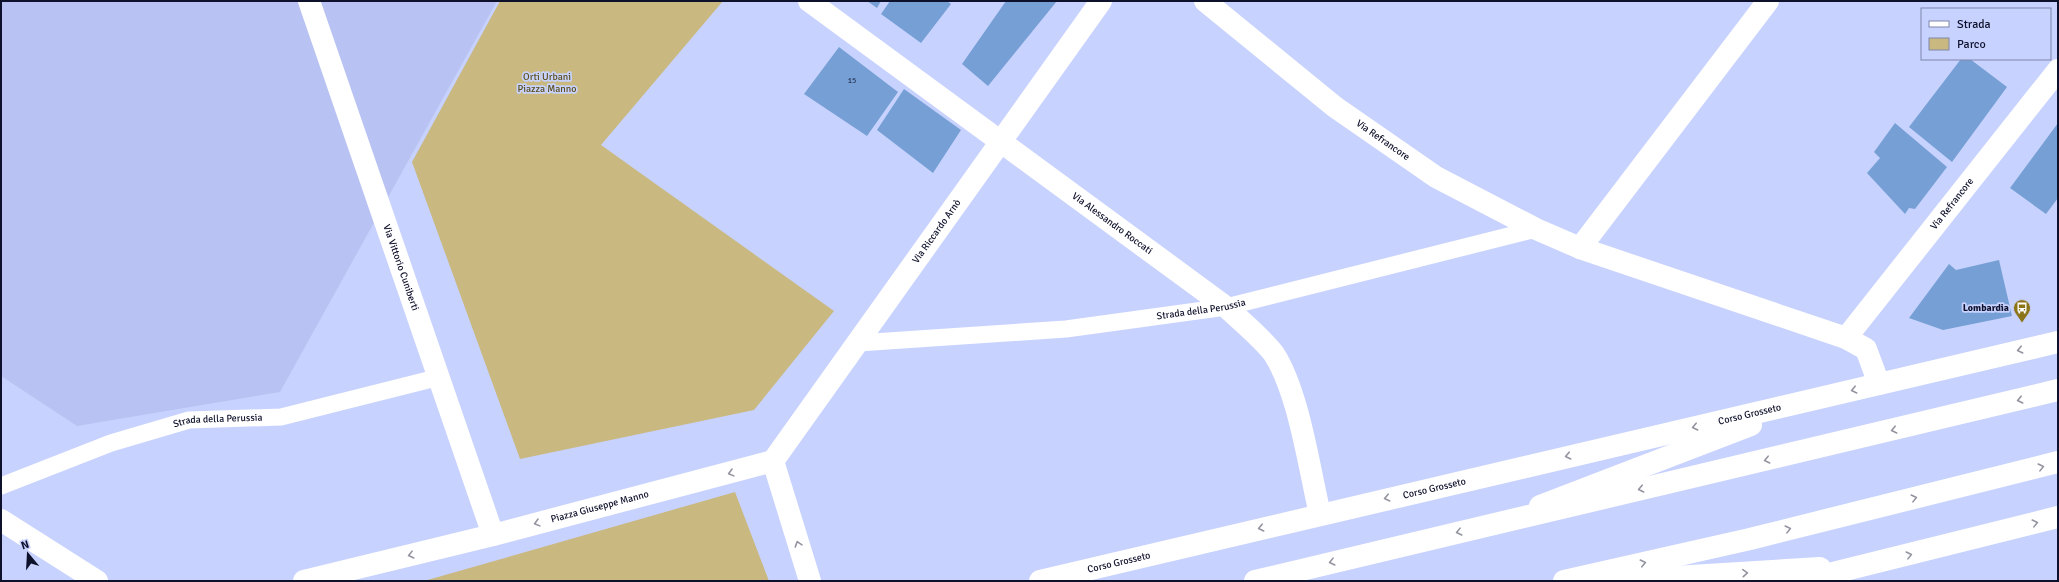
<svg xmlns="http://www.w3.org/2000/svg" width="2059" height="582" font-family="Signika,sans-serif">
  <rect width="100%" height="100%" fill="#c8d2fe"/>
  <path fill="#b9c3f3" d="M1,1H497L280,392L77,426L1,376Z"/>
  <path fill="#c9b980" d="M500,1H723L601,145L834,311L754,410L520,459L412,162Z
    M735,492L769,581H424Z"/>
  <path fill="#76a0d5" d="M867,1H881L877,8Z
    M890,1H947L951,4L921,43L881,14Z
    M1006,1H1057L988,86L962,64Z
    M839,47L898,92L867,136L804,94Z
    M1961,59H1970L2007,87L1952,162L1909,127Z
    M904,89L961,130L933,173L877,130Z
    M1895,123L1947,167L1915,209L1909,208L1905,214L1867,173L1880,158L1874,152Z
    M2058,123V198L2046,214L2010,188Z
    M1999,260L2012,316L1943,330L1909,318L1949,264L1956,270Z"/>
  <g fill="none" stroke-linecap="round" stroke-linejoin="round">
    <g stroke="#fff" stroke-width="17">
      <path id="s1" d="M858,343L1066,329L1226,307L1536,229"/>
      <path id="s2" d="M1,486L111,443L189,420L281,417L440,377"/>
    </g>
    <g stroke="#fff" stroke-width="22">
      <path id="s3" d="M309,1L493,535"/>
      <path id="s4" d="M809,1L1226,307C1239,319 1264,340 1274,354C1299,393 1309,468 1320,514"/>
      <path id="s5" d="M1205,1L1335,107L1436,177L1536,229L1580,248L1846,338L1866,349L1879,384"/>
      <path d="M1580,248L1768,1"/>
      <path id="s6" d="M1846,338L2058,70"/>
      <path id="s7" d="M773,461L1101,1"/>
      <path d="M1540,506L1751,425"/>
      <path d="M1,520L97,581"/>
      <path id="s8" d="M304,581L493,535L773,461L810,581"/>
      <path id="s9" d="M1040,581L2058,342"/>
      <path d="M1609,581L1820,568"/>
      <path d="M1801,581L2058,517"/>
    </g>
    <path stroke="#fff" stroke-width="22" d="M1255,581L2058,390
      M1564,581L1750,539L2058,462"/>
  </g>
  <defs><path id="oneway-chevron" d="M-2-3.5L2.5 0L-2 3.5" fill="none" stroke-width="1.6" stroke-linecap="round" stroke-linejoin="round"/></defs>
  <g stroke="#9394a0">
    <use href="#oneway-chevron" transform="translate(2020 350) rotate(167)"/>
    <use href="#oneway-chevron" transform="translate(1854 390) rotate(167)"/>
    <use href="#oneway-chevron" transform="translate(2020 400) rotate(167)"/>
    <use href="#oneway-chevron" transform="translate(1695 427) rotate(167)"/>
    <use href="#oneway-chevron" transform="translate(1894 430) rotate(167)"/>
    <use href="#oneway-chevron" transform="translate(1568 456) rotate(167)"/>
    <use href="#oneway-chevron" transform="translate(1767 460) rotate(167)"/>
    <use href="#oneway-chevron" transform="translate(2041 467) rotate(-14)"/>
    <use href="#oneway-chevron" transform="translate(731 473) rotate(165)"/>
    <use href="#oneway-chevron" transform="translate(1641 489) rotate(167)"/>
    <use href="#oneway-chevron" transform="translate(1387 498) rotate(167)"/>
    <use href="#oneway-chevron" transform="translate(1914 498) rotate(-14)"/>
    <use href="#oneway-chevron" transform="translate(537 523) rotate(165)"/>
    <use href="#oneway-chevron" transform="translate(2035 523) rotate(-14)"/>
    <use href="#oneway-chevron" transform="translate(1261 528) rotate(167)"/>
    <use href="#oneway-chevron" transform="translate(1788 529) rotate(-14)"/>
    <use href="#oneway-chevron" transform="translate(1459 532) rotate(166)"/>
    <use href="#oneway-chevron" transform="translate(798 544) rotate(-107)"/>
    <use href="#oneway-chevron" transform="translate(411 555) rotate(166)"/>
    <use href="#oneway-chevron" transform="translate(1909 555) rotate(-14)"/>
    <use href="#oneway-chevron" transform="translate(1332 562) rotate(166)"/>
    <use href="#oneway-chevron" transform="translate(1643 563) rotate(-13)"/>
    <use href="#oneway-chevron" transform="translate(1745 573) rotate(-4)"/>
  </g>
  <defs>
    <g id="bus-pin" transform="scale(0.9)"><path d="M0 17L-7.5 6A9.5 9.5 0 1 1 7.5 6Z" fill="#8c7519" stroke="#c8d2fe"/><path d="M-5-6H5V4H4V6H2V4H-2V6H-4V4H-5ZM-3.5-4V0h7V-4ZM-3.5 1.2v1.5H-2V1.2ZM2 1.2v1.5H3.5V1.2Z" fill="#fff"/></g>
  </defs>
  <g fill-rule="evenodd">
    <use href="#bus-pin" x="2022" y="308"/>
  </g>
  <g text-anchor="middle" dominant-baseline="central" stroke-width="3.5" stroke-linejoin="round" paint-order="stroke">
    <g font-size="8" fill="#283556">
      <text x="852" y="80">15</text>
    </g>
    <g font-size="10" fill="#5a4d18" stroke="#c8d2fe">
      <text x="547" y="77">Orti Urbani<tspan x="547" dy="12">Piazza Manno</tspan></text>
    </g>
    <g font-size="10" fill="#0e112b" stroke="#c8d2fe">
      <text stroke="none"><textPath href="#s5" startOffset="226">Via Refrancore</textPath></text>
      <text stroke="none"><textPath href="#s6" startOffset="171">Via Refrancore</textPath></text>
      <text stroke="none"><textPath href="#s4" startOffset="376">Via Alessandro Roccati</textPath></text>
      <text stroke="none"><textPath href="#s7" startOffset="282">Via Riccardo Arnò</textPath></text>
      <text stroke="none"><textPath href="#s3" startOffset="282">Via Vittorio Cuniberti</textPath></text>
      <text stroke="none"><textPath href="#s1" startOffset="345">Strada della Perussia</textPath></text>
      <text stroke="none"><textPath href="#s9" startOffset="729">Corso Grosseto</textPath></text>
      <text stroke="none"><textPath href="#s2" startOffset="228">Strada della Perussia</textPath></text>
      <text stroke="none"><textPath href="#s9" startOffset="405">Corso Grosseto</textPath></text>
      <text stroke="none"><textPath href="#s8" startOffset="305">Piazza Giuseppe Manno</textPath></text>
      <text stroke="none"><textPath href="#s9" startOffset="81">Corso Grosseto</textPath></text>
    </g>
    <g font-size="10" font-weight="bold" fill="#0e112b" stroke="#c8d2fe" text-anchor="end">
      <text x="2009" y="308">Lombardia</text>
    </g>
  </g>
  <rect width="2059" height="582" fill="none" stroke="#0e112b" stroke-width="4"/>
  <rect x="1921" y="8" width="130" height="52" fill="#c8d2fe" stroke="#7e85aa"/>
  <rect x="1929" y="21" width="20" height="6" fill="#ffffff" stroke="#7e85aa"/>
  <text x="1957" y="28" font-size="12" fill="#0e112b">Strada</text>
  <rect x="1929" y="38" width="20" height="12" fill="#c9b980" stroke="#7e85aa"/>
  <text x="1957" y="48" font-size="12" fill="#0e112b">Parco</text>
  <g transform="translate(28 554) rotate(342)" stroke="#c8d2fe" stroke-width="3" paint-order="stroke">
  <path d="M0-3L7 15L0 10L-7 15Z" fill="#0e112b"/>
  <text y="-6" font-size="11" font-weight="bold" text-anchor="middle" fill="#0e112b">N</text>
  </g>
</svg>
